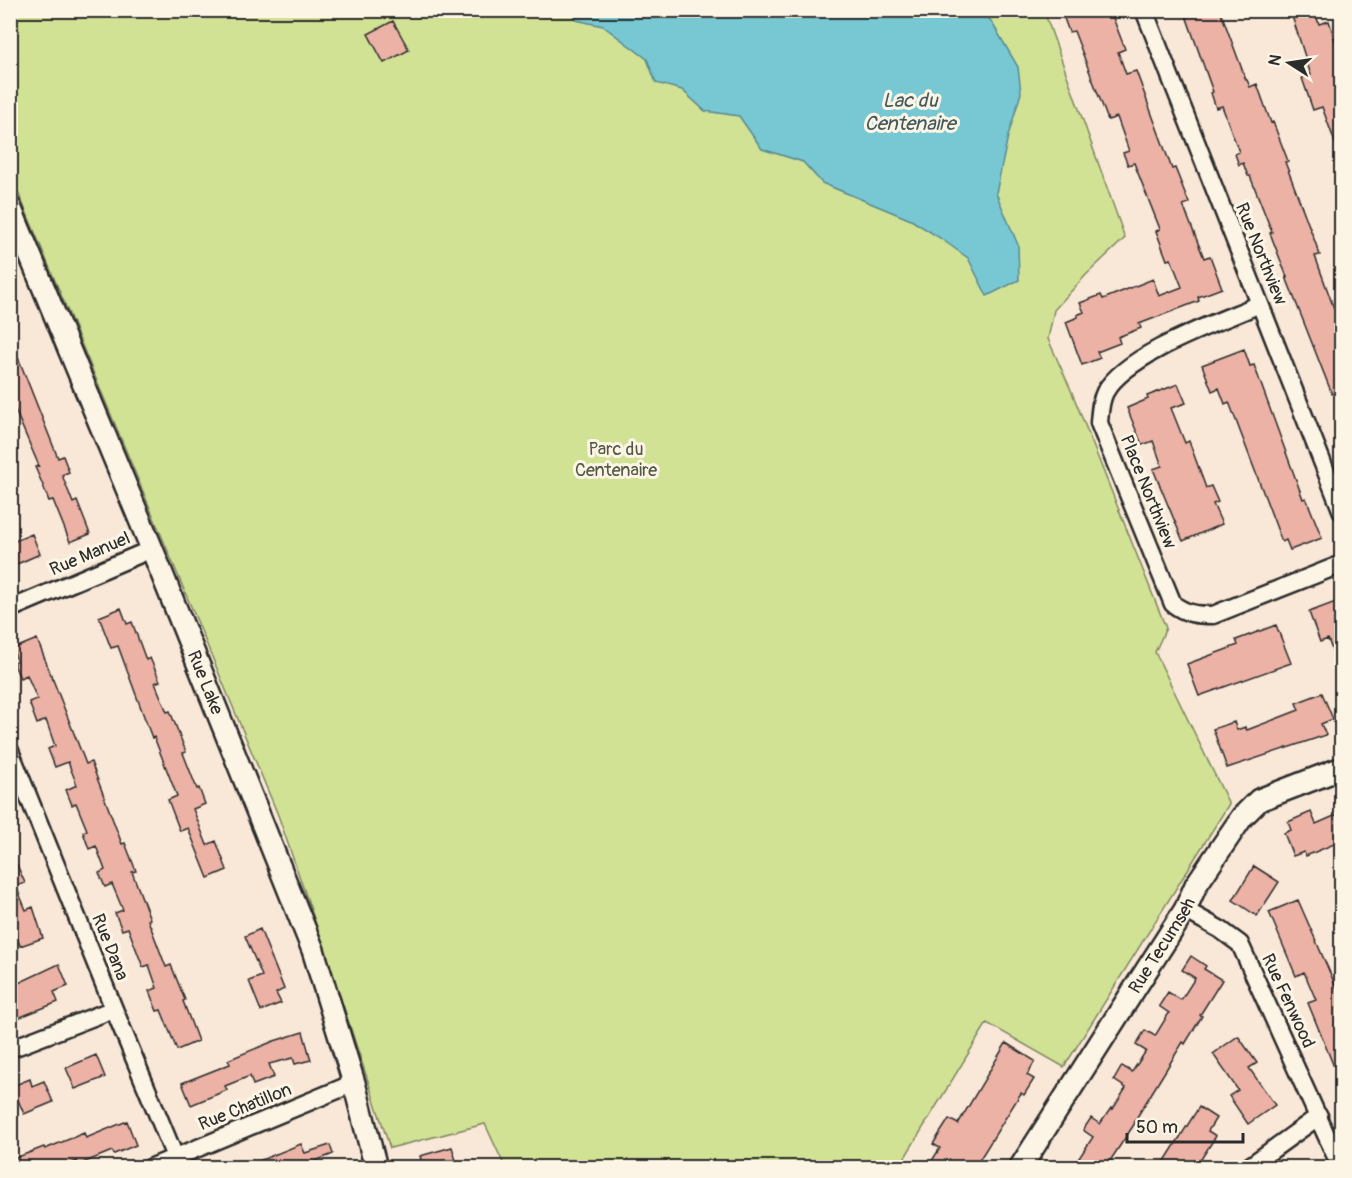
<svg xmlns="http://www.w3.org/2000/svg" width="1352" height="1178" font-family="Pangolin,sans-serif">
  <rect width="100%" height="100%" fill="#f9e8d8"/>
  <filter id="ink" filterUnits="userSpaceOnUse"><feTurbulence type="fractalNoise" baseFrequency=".0167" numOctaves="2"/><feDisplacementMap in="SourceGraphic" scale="12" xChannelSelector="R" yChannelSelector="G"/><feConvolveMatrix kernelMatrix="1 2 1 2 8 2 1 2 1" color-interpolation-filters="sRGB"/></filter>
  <g filter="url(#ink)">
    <path fill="#d1e295" stroke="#7e8660" stroke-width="1.5" d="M10,11H1044L1125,238L1086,275L1054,310L1048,339L1071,390L1166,628L1155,652L1229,804L1064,1067L987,1023L899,1167H505L485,1124L390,1148L326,953L278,815L11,175Z"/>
    <path fill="#78c8d4" stroke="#598990" stroke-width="1.5" d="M788,11L791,14L802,10L981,11L991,21L1018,67L1021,93L1008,136L996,193L1018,245L1019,280L987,296L968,258L940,238L911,220L822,183L803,162L762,149L739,116L705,111L682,90L656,83L647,59L603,26L576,20L569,11Z"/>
    <path fill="#ecb2a6" stroke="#2b2b2b" stroke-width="1.5" d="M1061,10H1110L1125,49L1118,52L1126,74L1136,71L1172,169L1175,168L1189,203L1183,205L1204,258L1210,256L1222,288L1198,297L1199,301L1139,324L1141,328L1118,337L1120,343L1097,352L1100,358L1082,365L1066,322L1078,317L1077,315L1084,312L1080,303L1101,295L1103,299L1153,279L1159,296L1182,287L1171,259L1167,260L1156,231L1160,229L1134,163L1128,165L1123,153L1129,151L1117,117L1108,120L1074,31L1069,32Z
      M1184,10H1220L1246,80H1247L1250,87L1257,84L1271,123L1273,122L1288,161L1285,162L1320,255L1315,256L1341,328V390L1332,394L1286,277H1287L1270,233L1272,232L1250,176H1248L1243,163L1239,165L1235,154L1239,152L1222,106L1216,108L1211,93L1213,92Z
      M1290,10H1314L1319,24L1329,21L1341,59V156H1340L1322,107L1313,110L1302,78L1311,75Z
      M393,21L409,50L384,63L368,34Z
      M10,337L58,458L63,456L69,472L62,475L73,503L77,501L90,534L70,542L53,500L49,501L42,483L35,467L39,466L10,398Z
      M1244,349L1250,366L1254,365L1303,499L1306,498L1322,538L1290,550L1286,540L1282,542L1229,402L1225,404L1219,388L1212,391L1202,365Z
      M1178,384L1186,403L1171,408L1185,443L1189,441L1206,488L1211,486L1218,502L1213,504L1222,524L1183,541L1153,469L1162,466L1153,441L1142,445L1127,408L1148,399L1147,396Z
      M32,534L40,554L10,567V543Z
      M1341,600V672H1340L1328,639L1320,642L1309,612Z
      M121,608L127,624L132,622L146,660L150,658L160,681L155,683L167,712L170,711L186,752L183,753L197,789L199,788L205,804L193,809L207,845L216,841L227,870L208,878L188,828L180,831L168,800L177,796L154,737L152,738L118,646L111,648L99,617Z
      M1276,625L1291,663L1199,696L1187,664L1238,645L1236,640Z
      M37,639L86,764L91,762L122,844L125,843L136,871L132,872L150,919L148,920L166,967L171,965L185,1000L183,1001L198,1041L177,1050L161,1010L157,1011L149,991L157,988L149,965L143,967L128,928L122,930L115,913L123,910L112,884L105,887L99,873L105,870L96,846L89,849L83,832L87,830L76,803L72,805L66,790L77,785L68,762L55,767L48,749L55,746L46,720L37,724L29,702L37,699L27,675L20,678L13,662L17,661L13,649Z
      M1322,693L1333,719L1321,724L1326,735L1227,768L1213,729L1234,722L1237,730L1245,727L1247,730L1299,710L1296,703Z
      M1311,812L1316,824L1341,813V841L1306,856L1304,852L1293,856L1284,833L1291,830L1288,822Z
      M10,849L25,883L16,886L26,910L33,907L43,938L20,946L10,917Z
      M1254,866L1279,882L1257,916L1233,900Z
      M1298,900L1341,998V1084L1308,1003L1316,1000L1304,972L1296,976L1269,912Z
      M260,929L284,989L276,993L281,1003L261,1011L249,981L262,976L245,936Z
      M1191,956L1206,966L1204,969L1222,980L1200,1015L1202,1016L1185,1044L1183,1042L1134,1122L1135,1123L1106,1167H1073L1093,1137L1083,1130L1091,1118L1100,1124L1111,1108L1113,1109L1126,1088L1114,1080L1122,1066L1132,1072L1146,1051L1136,1045L1145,1030L1155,1036L1169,1013L1159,1006L1168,992L1181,1000L1195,978L1182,970Z
      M59,964L68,986L54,992L58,1002L13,1020L10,1013V987Z
      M303,1032L311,1060L295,1064L293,1058L269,1064L274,1077L253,1085L250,1076L225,1086L227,1090L191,1105L182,1083L230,1064L228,1060L274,1041Z
      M1238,1036L1257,1063L1249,1068L1275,1105L1248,1124L1229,1096L1238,1090L1213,1054Z
      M1006,1043L1035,1061L1027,1075L1034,1079L1024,1095L1021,1093L975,1167H928L940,1148L933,1144L949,1119L958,1124Z
      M96,1055L105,1077L75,1089L66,1068Z
      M30,1079L32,1086L44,1081L53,1102L24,1114L18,1100L15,1101L10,1087Z
      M1199,1107L1216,1118L1208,1131L1216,1136L1196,1167H1161Z
      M127,1121L136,1145L114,1154L112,1151L78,1165L77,1161L61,1167H10V1160L44,1147L45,1149L84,1133L86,1138Z
      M301,1144L305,1153L330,1145L333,1154L300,1167H244Z
      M452,1147L458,1167H423L420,1156Z"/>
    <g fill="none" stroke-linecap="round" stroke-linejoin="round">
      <g stroke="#2b2b2b" stroke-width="21">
        <path id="minor" d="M1144,10L1342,512
          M1260,304C1219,322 1127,353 1105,392C1100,402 1100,412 1099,423L1173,604C1186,614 1197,615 1213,615L1342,564
          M10,609L152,549
          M10,751L114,1009L175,1157
          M1185,910L1221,930L1240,944L1341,1168
          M10,1049L114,1009
          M150,1168L354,1083
          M1247,1168L1319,1116"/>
      </g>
      <g stroke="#2b2b2b" stroke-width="26">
        <g id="tertiary">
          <path id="s1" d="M10,207L152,549L313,950L354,1083L376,1168"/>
          <path id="s2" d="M1020,1168L1185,910L1196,885L1242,817L1259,800L1342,768"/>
        </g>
      </g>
      <use href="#minor" stroke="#fcf5e5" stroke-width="16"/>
      <use href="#tertiary" stroke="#fcf5e5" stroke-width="21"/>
    </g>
  </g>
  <g text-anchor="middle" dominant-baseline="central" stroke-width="6" stroke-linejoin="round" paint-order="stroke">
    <g font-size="18" fill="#2b2b2b" stroke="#fcf5e5">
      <text transform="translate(1261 254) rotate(68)">Rue Northview</text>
      <text transform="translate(1148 492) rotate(68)">Place Northview</text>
      <text transform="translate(90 554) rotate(-23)">Rue Manuel</text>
      <text stroke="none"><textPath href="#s1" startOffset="514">Rue Lake</textPath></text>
      <text stroke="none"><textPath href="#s2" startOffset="264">Rue Tecumseh</textPath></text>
      <text transform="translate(110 947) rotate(68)">Rue Dana</text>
      <text transform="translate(1288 1001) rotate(65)">Rue Fenwood</text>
      <text transform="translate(245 1107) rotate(-22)">Rue Chatillon</text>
    </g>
    <g font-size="18" fill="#545946" stroke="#fcf5e5">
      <text x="616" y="449">Parc du<tspan x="616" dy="21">Centenaire</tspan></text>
    </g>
    <g font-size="20" font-style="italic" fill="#425a5e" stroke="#fcf5e5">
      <text x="910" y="100">Lac du<tspan x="910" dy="23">Centenaire</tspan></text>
    </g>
  </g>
  <rect width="1352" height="1178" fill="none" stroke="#fcf5e5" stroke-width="36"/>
  <rect x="18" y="18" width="1316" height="1142" fill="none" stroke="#2b2b2b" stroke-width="2" filter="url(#ink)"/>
  <g transform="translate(1289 63) rotate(282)" stroke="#fcf5e5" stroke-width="4.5" paint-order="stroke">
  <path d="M0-4.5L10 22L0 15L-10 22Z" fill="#2b2b2b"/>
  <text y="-9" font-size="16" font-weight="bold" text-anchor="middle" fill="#2b2b2b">N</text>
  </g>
  <path d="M1127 1133v9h116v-9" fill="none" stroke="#2b2b2b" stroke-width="3"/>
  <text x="1136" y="1133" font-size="18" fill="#2b2b2b" stroke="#fcf5e5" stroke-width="4.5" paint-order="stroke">50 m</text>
</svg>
